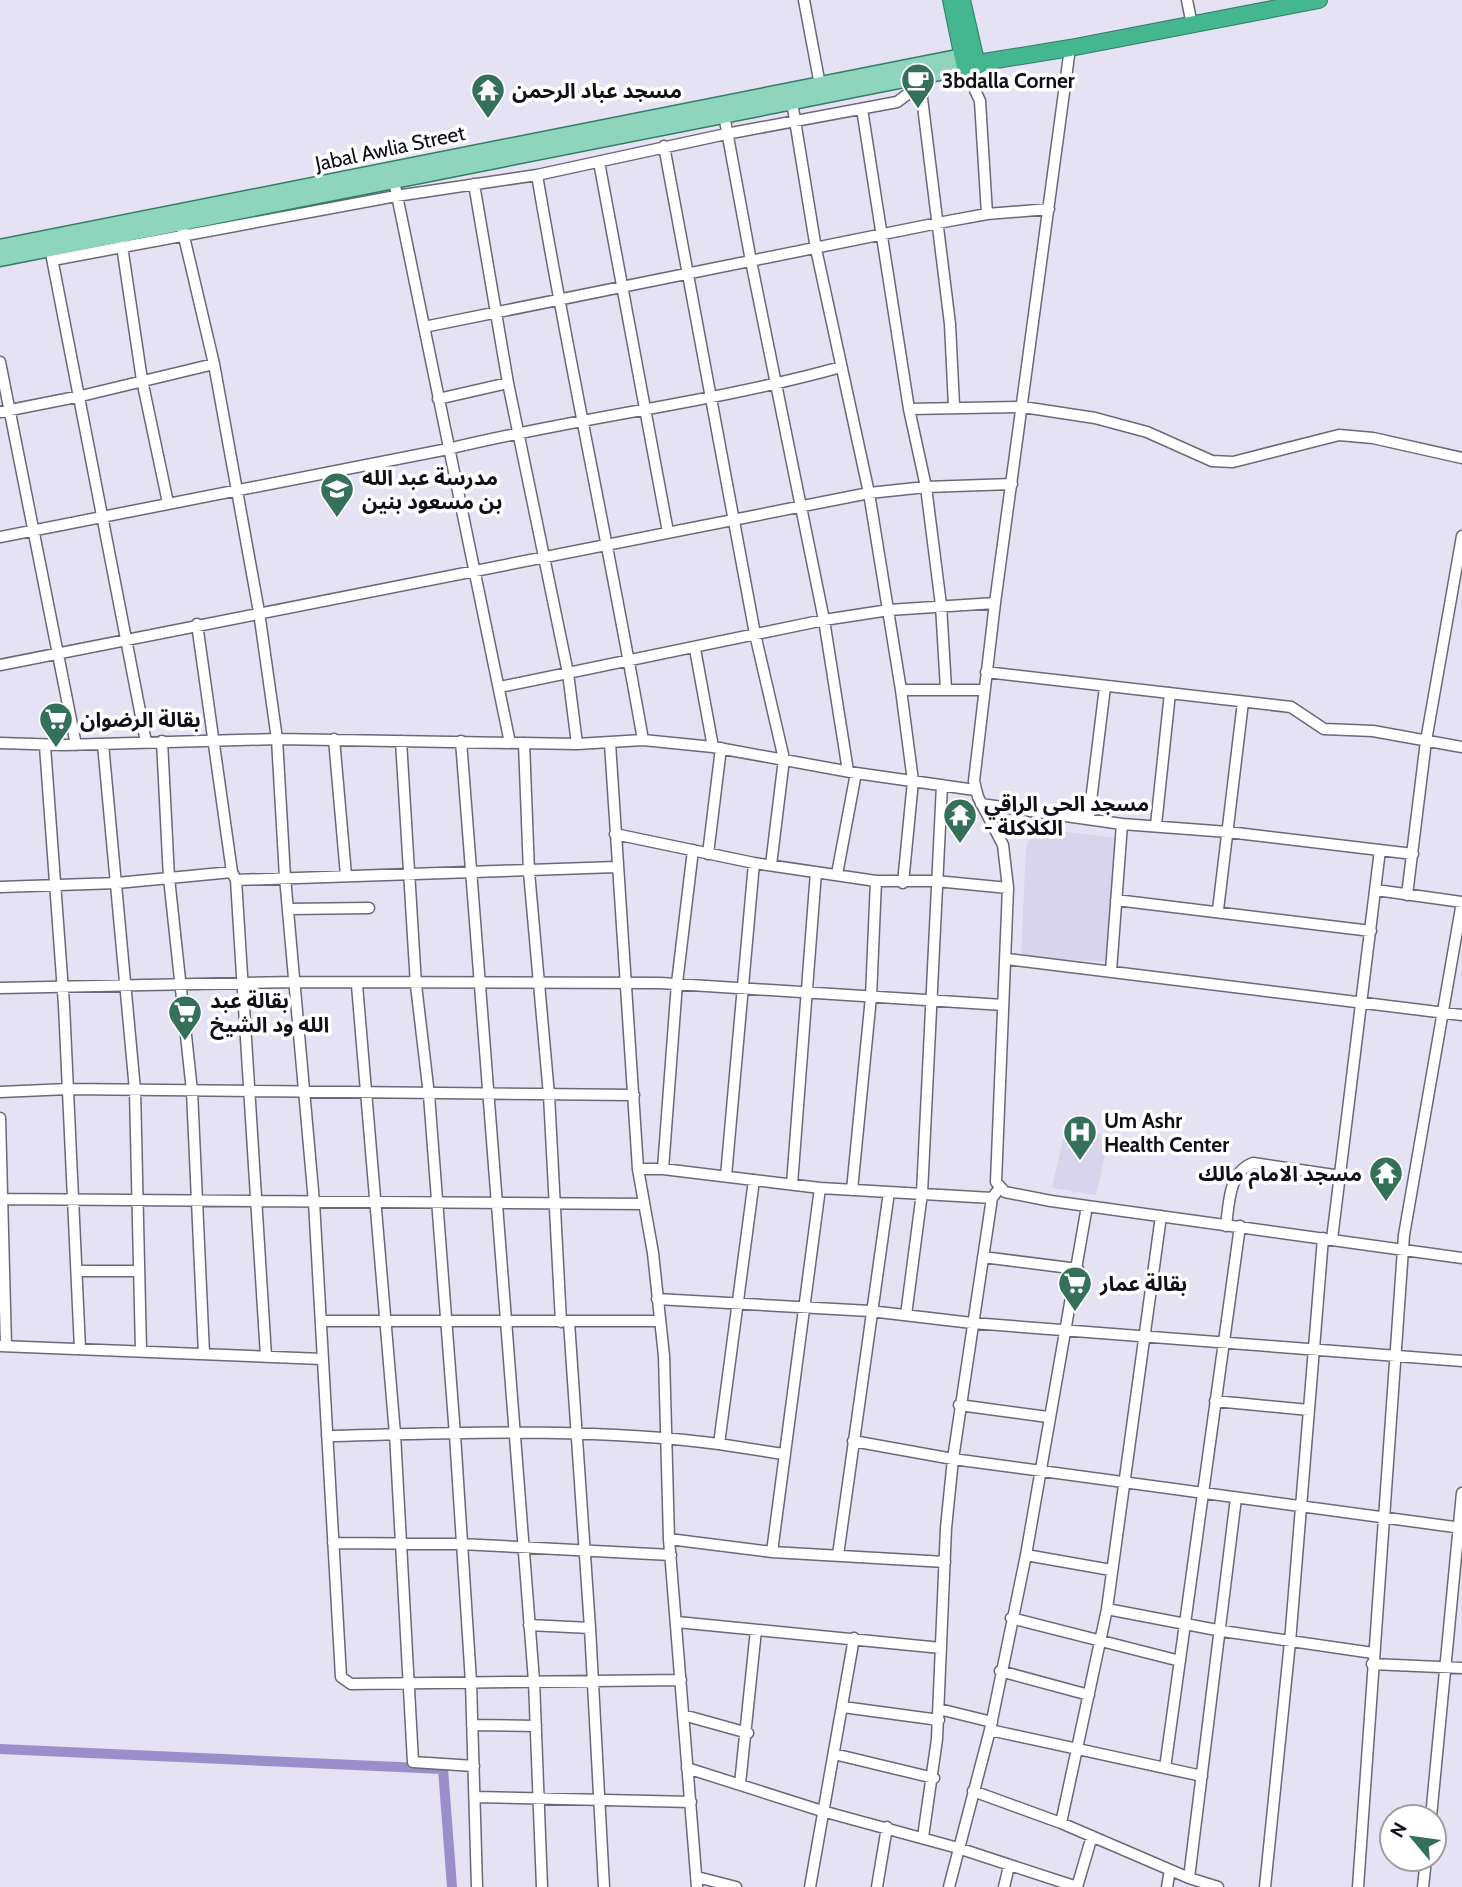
<svg xmlns="http://www.w3.org/2000/svg" width="1462" height="1887" font-family="Cabin,'Noto Sans Arabic',sans-serif">
  <rect width="100%" height="100%" fill="#e5e2f4"/>
  <path fill="#d9d4ed" d="M1035,828L1116,838L1105,962L1021,957L1026,847Z
    M1066,1126L1109,1136L1096,1195L1052,1188Z"/>
  <g fill="none" stroke-linecap="round" stroke-linejoin="round">
    <path stroke="#9b8ecb" stroke-width="10" d="M0,1749L443,1769L452,1887"/>
    <g stroke="#6b6878" stroke-width="13">
      <path id="minor" d="M804,0L820,85
        M1187,0L1192,25
        M1070,48L995,603L974,781L978,797L1003,845L1008,888L996,1182L1005,1192L1051,1201L1462,1258
        M965,68L980,101L987,214
        M920,82L950,324L954,406
        M792,102L816,249L869,493L901,690L913,781L903,883
        M862,109L909,409L926,487L941,605L946,689
        M724,115L751,261L824,620L848,771
        M664,146L755,634L784,759L771,865
        M599,162L668,532
        M537,175C569,364 610,551 643,740
        M394,181L510,743
        M474,184L508,383L568,673L577,744
        M181,224L214,364L259,612L277,739L285,877L314,1202L341,1677L351,1684L681,1680
        M122,246L142,380L168,503
        M51,253L146,742
        M53,260L396,196L537,175L726,134L897,102L920,85
        M424,327L938,223L987,214L1049,209
        M0,362L76,745
        M438,399L508,383
        M909,409L1023,407L1095,418L1147,432L1212,461L1233,462L1339,435L1373,438L1462,458
        M0,412L81,396L214,364
        M0,537L448,449C578,417 712,403 841,367
        M197,624L232,872L236,880L266,1356
        M695,649L713,747
        M0,665L869,493L926,487L1012,484
        M986,672L1291,707L1324,729L1373,731L1462,747
        M500,687L824,620L889,610L995,603
        M901,690H984
        M334,739L346,875
        M162,741L169,878L192,1091L204,1354
        M401,741L416,985L429,1095L455,1435L471,1682L477,1887
        M461,741L534,1681L542,1887
        M0,743L64,745L277,739L577,744L643,740L713,747L856,773L975,790
        M524,743L529,872L549,1095L561,1322
        M610,743L638,1169L653,1253L664,1356L669,1539L697,1887
        M103,744L135,1090L141,1351
        M45,746L64,1005L80,1349
        M981,804L1122,824L1228,832L1413,854
        M1089,817L1105,687
        M1156,825L1170,693
        M615,834L754,863L876,881H936L1008,888
        M708,854L721,748
        M837,874L856,773
        M236,880L616,867
        M0,887L117,883L232,872
        M1376,890L1462,902
        M1407,895L1426,741L1462,536
        M1116,900L1371,931
        M288,909L369,908
        M1218,910L1243,702
        M1007,959L1462,1015
        M1111,971L1122,824
        M357,985L395,1434L413,1762L474,1766
        M0,988L295,982L660,983L1003,1005
        M0,1092L68,1089L634,1095
        M0,1118L6,1346
        M638,1169H663L820,1188L992,1198
        M663,1169L677,983L693,850
        M726,1176L754,863
        M792,1184L816,872
        M852,1190L871,997L876,881
        M0,1199L644,1204
        M1226,1226C1229,1202 1229,1172 1253,1163L1341,1176
        M1332,1239L1380,850
        M983,1257L1078,1269
        M78,1271H139
        M657,1299L870,1311L972,1323L1462,1361
        M906,1315L922,1193L942,785
        M321,1321H659
        M569,1322L590,1628L604,1887
        M0,1346L322,1359
        M1215,1401L1309,1410
        M959,1405L1048,1417
        M327,1436C457,1433 589,1427 719,1444L754,1180
        M853,1441L953,1459L1462,1528
        M719,1444L783,1454
        M669,1539L772,1552L945,1562
        M333,1543L461,1544L671,1555
        M772,1552L820,1188
        M838,1555L889,1192
        M1026,1555L1111,1570
        M1107,1609L1222,1631L1373,1653
        M1011,1618L1180,1661
        M677,1622L941,1648
        M529,1625L590,1628
        M1372,1664L1462,1668
        M1000,1671L1089,1695
        M843,1707L939,1720
        M939,1709L992,1722
        M683,1715L748,1733
        M472,1725L536,1726
        M990,1730L1202,1776
        M834,1754L934,1778
        M687,1768L822,1811L958,1848L1077,1887
        M1165,1768L1240,1226
        M740,1784L756,1630
        M973,1791L1061,1823L1189,1878L1218,1887
        M476,1797L691,1802
        M1431,1817L1462,1493
        M1061,1823L1107,1609L1161,1216
        M923,1837L937,1739L946,1528L953,1459L992,1198L999,1189
        M697,1877L736,1887
        M1189,1878L1236,1498
        M810,1887L854,1638
        M877,1887L887,1827
        M949,1887L990,1730L1026,1555L1087,1206
        M1004,1887L1009,1866
        M1077,1887L1092,1836
        M1167,1887L1170,1870
        M1265,1887L1290,1642L1323,1238
        M1358,1887L1404,1235L1462,902
        M1423,1887L1426,1859"/>
    </g>
    <g stroke="#327d65" stroke-width="17">
      <path id="major" d="M0,247L962,56
        M0,259L965,68"/>
    </g>
    <g stroke="#327d65" stroke-width="18">
      <path id="highway" d="M951,0L965,68L984,62L1070,48L1319,0
        M962,0L977,65"/>
    </g>
    <use href="#minor" stroke="#fff" stroke-width="10"/>
    <use href="#major" stroke="#8fd4bc" stroke-width="14"/>
    <use href="#highway" stroke="#44b790" stroke-width="16"/>
  </g>
  <defs>
    <g id="cafe-pin" transform="scale(1.75)"><path d="M0 17L-7.5 6A9.5 9.5 0 1 1 7.5 6Z" fill="#34705a" stroke="#fff"/><path d="M-5.5-4.5H6V0H3Q3 3.5 0 3.5H-2.5Q-5.5 3.5-5.5 0ZM3-3.2v2h1.7v-2ZM-6 4.5H4V6H-6Z" fill="#fff"/></g>
    <g id="temple-pin" transform="scale(1.75)"><path d="M0 17L-7.5 6A9.5 9.5 0 1 1 7.5 6Z" fill="#34705a" stroke="#fff"/><path d="M0-6L5-2H3V0L6.5 2.5H4V6H1.5V3h-3V6H-4V2.5H-6.5L-3 0V-2H-5Z" fill="#fff"/></g>
    <g id="school-pin" transform="scale(1.75)"><path d="M0 17L-7.5 6A9.5 9.5 0 1 1 7.5 6Z" fill="#34705a" stroke="#fff"/><path d="M0-5L7-2L0 1L-7-2ZM-4 1L0 2.5L4 1V4Q0 6-4 4Z" fill="#fff"/></g>
    <g id="supermarket-pin" transform="scale(1.75)"><path d="M0 17L-7.5 6A9.5 9.5 0 1 1 7.5 6Z" fill="#34705a" stroke="#fff"/><path d="M-6-5.5h2.5l.6 2H6L4.5 2H-2.5L-4.4-4H-6ZM-1.5 3.2a1.3 1.3 0 1 0 .1 0ZM3 3.2a1.3 1.3 0 1 0 .1 0Z" fill="#fff"/></g>
    <g id="hospital-pin" transform="scale(1.75)"><path d="M0 17L-7.5 6A9.5 9.5 0 1 1 7.5 6Z" fill="#34705a" stroke="#fff"/><path d="M-5-5h3v3.5h4V-5h3V5h-3V1.5h-4V5h-3Z" fill="#fff"/></g>
  </defs>
  <g fill-rule="evenodd">
    <use href="#cafe-pin" x="918" y="80"/>
    <use href="#temple-pin" x="488" y="90"/>
    <use href="#school-pin" x="337" y="489"/>
    <use href="#supermarket-pin" x="56" y="719"/>
    <use href="#temple-pin" x="960" y="815"/>
    <use href="#supermarket-pin" x="185" y="1012"/>
    <use href="#hospital-pin" x="1080" y="1132"/>
    <use href="#temple-pin" x="1386" y="1173"/>
    <use href="#supermarket-pin" x="1075" y="1283"/>
  </g>
  <g text-anchor="middle" dominant-baseline="central" stroke-width="7" stroke-linejoin="round" paint-order="stroke">
    <g font-size="21" font-weight="bold" fill="#121016" stroke="#fff" text-anchor="start">
      <text x="942" y="80">3bdalla Corner</text>
      <text x="512" y="90">مسجد عباد الرحمن</text>
      <text x="362" y="477">مدرسة عبد الله<tspan x="362" dy="24">بن مسعود بنين</tspan></text>
      <text x="80" y="719">بقالة الرضوان</text>
      <text x="984" y="803">مسجد الحي الراقي<tspan x="984" dy="24">- الكلاكلة</tspan></text>
      <text x="210" y="1000">بقالة عبد<tspan x="210" dy="24">الله ود الشيخ</tspan></text>
      <text x="1104" y="1120">Um Ashr<tspan x="1104" dy="24">Health Center</tspan></text>
      <text x="1362" y="1173" text-anchor="end">مسجد الامام مالك</text>
      <text x="1100" y="1283">بقالة عمار</text>
    </g>
    <g font-size="21" fill="#121016" stroke="#fff">
      <text transform="translate(390 148) rotate(-12)">Jabal Awlia Street</text>
    </g>
  </g>
  <g transform="translate(1413 1838) rotate(299)"><circle r="33" fill="#ffffff" stroke="#a09fa2" stroke-width="2"/>
  <path d="M0-5L12 26L0 18L-12 26Z" fill="#34705a"/>
  <text y="-10" font-size="19" font-weight="bold" text-anchor="middle" fill="#121016">N</text>
  </g>
</svg>
